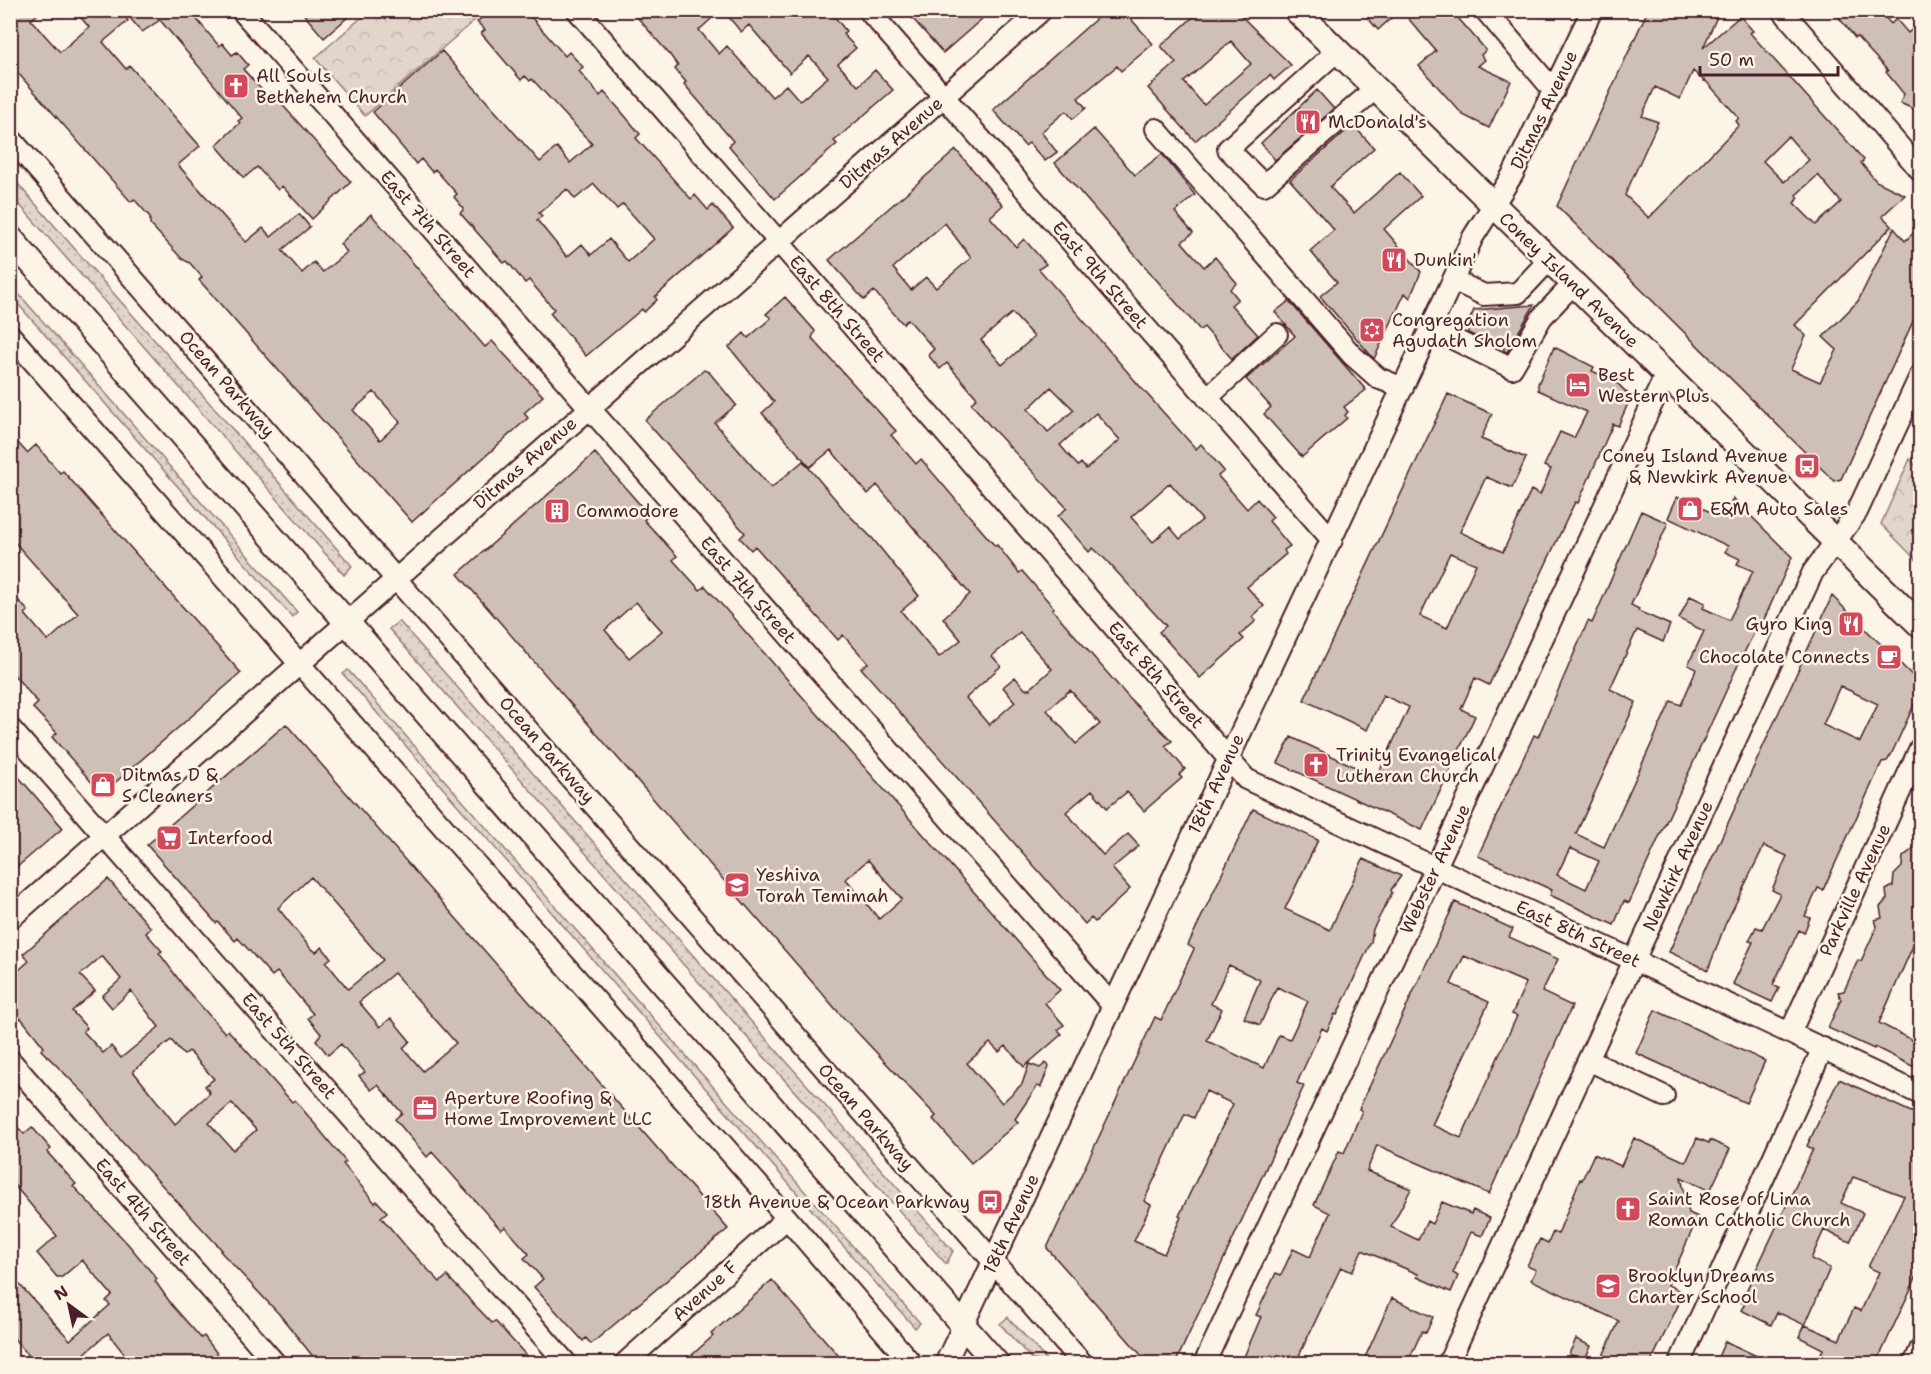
<svg xmlns="http://www.w3.org/2000/svg" width="1931" height="1374" font-family="'Shantell Sans',sans-serif">
  <defs>
    <pattern id="grass-dots" width="8" height="8" patternUnits="userSpaceOnUse" patternTransform="scale(1.5)"><rect width="8" height="8" fill="#e2d5ca"/><path d="M2 2h.1M6 6h.1" fill="none" stroke="#c3b6ae" stroke-width="1.8" stroke-linecap="round"/></pattern>
    <pattern id="forest-crowns" width="20" height="18" patternUnits="userSpaceOnUse" patternTransform="scale(1.5)"><rect width="20" height="18" fill="#e2d5ca"/><path d="M2 6a3 3 0 1 1 6 0M12 15a3 3 0 1 1 6 0" fill="none" stroke="#c3b6ae"/></pattern>
  </defs>
  <rect width="100%" height="100%" fill="#fcf5e5"/>
  <filter id="ink" filterUnits="userSpaceOnUse"><feTurbulence type="fractalNoise" baseFrequency=".0167" numOctaves="2"/><feDisplacementMap in="SourceGraphic" scale="12" xChannelSelector="R" yChannelSelector="G"/><feConvolveMatrix kernelMatrix="1 2 1 2 8 2 1 2 1" color-interpolation-filters="sRGB"/></filter>
  <g filter="url(#ink)">
    <path fill="url(#grass-dots)" stroke="#967a7a" stroke-width="1.5" d="M11,176L352,566L344,575L11,195Z
      M11,285L297,612L292,617L11,296Z
      M399,621L953,1251L946,1264L389,629Z
      M348,670L920,1323L915,1328L343,674Z
      M1008,1317L1049,1363H1035L1000,1324Z"/>
    <path fill="url(#forest-crowns)" stroke="#967a7a" stroke-width="1.5" d="M370,10H485V11L365,116L315,58Z
      M1910,459L1920,471V564L1881,524Z"/>
    <path fill="#cfc0b7" stroke="#4a1f2b" stroke-width="1.5" fill-rule="evenodd" d="M10,10H42L31,20L60,52L89,27L74,10H120L128,21L103,42L126,69L130,66L200,146L178,165L246,242L263,228L271,237L299,214L310,227L282,250L302,273L314,262L323,272L347,252L340,244L371,214L485,347L492,341L543,396L524,413L528,418L412,522L199,280L202,277L190,263L182,259L150,224V217L134,199L131,202L10,64ZM374,392L400,422L380,440L353,410Z
      M123,10H189L219,46L222,43L232,55L237,52L248,65L243,69L267,96L271,92L351,182L312,219L282,186L278,190L257,167L244,178L216,145L240,123L238,121L242,118L160,20L142,32Z
      M300,10H356L324,38Z
      M490,10H525L565,56L569,52L583,67L579,71L600,96L604,92L620,110L640,134L636,138L691,199L695,195L708,210L713,205L733,228L655,297L657,300L644,312L642,309L586,356L550,313L554,309L529,280L525,283L507,261L504,263L460,213L464,209L454,197L457,194L435,169L432,172L421,159L416,164L373,112L442,51L540,162L557,147L570,163L592,144L532,79L530,81L525,76L521,80L481,33L485,30L477,22ZM594,184L617,209L623,204L654,239L628,262L609,239L591,255L582,244L567,257L537,220L542,216L539,213L567,189L575,199Z
      M631,10H721L699,30L719,54L727,46L772,97L786,85L800,101L828,77L809,56L790,73L749,25L741,32L723,10H829L846,31L843,34L856,48L838,64L858,86L875,70L893,90L834,141L837,144L775,199L729,146L733,141L684,84L686,82L675,69L678,66L670,55Z
      M905,10H992L943,53Z
      M1090,10H1123L1153,44L1121,71L1117,66L1078,98L1086,108L1073,119L1066,111L1041,132L1057,152L1045,161L1029,143L1025,146L993,110L1097,18Z
      M1201,10H1235L1291,65L1274,80L1270,75L1195,141L1148,88L1176,63L1161,46ZM1231,41L1251,64L1204,105L1184,82Z
      M1361,10H1400L1378,30Z
      M1401,10H1451L1486,50L1481,55L1485,60L1478,66L1511,81L1489,128L1463,115L1419,66L1436,51Z
      M1648,10H1720L1703,48L1740,16L1753,31L1750,33L1864,160L1861,163L1876,181L1905,195L1882,216L1892,226L1795,325L1806,336L1791,369L1820,382L1837,350L1823,337L1858,301L1894,228L1905,241L1920,227V306L1841,479L1834,481L1557,206ZM1693,71L1704,81L1705,80L1739,118L1736,121L1739,125L1649,218L1625,195L1658,122L1642,116L1655,87L1680,99ZM1788,136L1809,160L1784,182L1763,161ZM1818,175L1841,202L1816,225L1794,203L1799,198L1796,195Z
      M1833,10H1879L1891,24L1896,19L1908,33L1920,22V112L1900,103L1904,94L1886,72L1888,71L1857,37L1855,38Z
      M1317,90L1334,109L1275,160L1261,143Z
      M1353,125L1374,148L1330,187L1354,213L1400,172L1421,196L1384,229L1421,272L1410,298L1405,293L1374,359L1320,296L1337,282L1310,251L1334,230L1290,180Z
      M1094,129L1135,175L1162,154L1195,195L1175,212L1193,233L1182,242L1204,267L1215,257L1237,283L1230,289L1238,299L1231,305L1258,335L1232,359L1204,327L1200,330L1055,163Z
      M956,150L1003,205L990,217L1016,247L1024,239L1046,264L1039,269L1137,383L1196,449L1201,444L1224,471L1218,476L1247,509L1257,499L1273,517L1269,521L1290,546L1284,550L1286,554L1247,587L1264,606L1252,617L1256,621L1240,635L1244,639L1200,678L1159,632L1166,626L1106,560L1093,548L1089,552L1058,516L1067,508L990,426L971,403L977,398L947,363L940,369L928,355L934,349L908,319L903,324L874,291L864,300L829,260ZM945,223L971,258L936,288L926,277L911,290L893,268ZM1012,313L1034,337L1002,365L981,340ZM1051,387L1074,410L1048,432L1028,409ZM1096,413L1120,440L1086,469L1081,463L1078,466L1060,445ZM1170,483L1202,520L1180,539L1170,527L1153,542L1131,517Z
      M785,297L815,331L812,338L896,431L891,435L916,464L921,459L995,546L997,545L1019,573L1022,571L1054,608L1052,609L1129,698L1172,741L1165,746L1185,769L1179,775L1182,778L1144,811L1127,792L1107,808L1092,790L1066,812L1103,855L1128,834L1139,846L1112,868L1130,889L1095,922L1091,918L1085,924L861,668L868,663L843,635L838,640L755,546L751,550L740,538L745,533L645,420L704,370L709,372L736,405L715,423L771,488L803,461L847,513L873,539L919,596L901,611L939,657L961,640L943,618L970,594L877,485L868,494L831,450L810,467L762,413L774,402L729,347L744,333L748,338L771,318L766,314ZM1020,633L1052,669L1030,689H1025L1015,677L1003,687L1015,702L989,725L966,698L1001,666L992,656ZM1070,690L1100,724L1076,744L1047,710Z
      M1289,301L1366,390L1344,407L1348,412L1345,415L1347,418L1302,457L1264,414L1271,407L1246,379L1295,336L1275,312Z
      M1534,305L1507,352L1504,351L1503,338L1481,339L1468,333L1467,325L1474,310Z
      M1554,347L1594,367L1592,371L1616,382L1631,397L1618,426L1613,424L1578,503L1575,502L1489,685L1475,678L1461,709L1475,716L1422,830L1278,763L1291,737L1377,777L1409,707L1383,695L1367,730L1304,700L1448,394L1492,414L1481,439L1526,458L1512,488L1486,477L1460,532L1503,552L1531,490L1540,495L1551,469L1544,466L1560,432L1574,438L1587,412L1538,390V384ZM1450,553L1476,564L1447,628L1420,616Z
      M10,434L27,453L36,445L60,473L63,471L241,673L102,794L52,737L57,733L33,708L38,703L10,670V591L28,611L25,614L48,641L78,614L10,537Z
      M595,453L649,515L644,520L677,556L673,560L700,590L705,586L721,604L1060,990L1045,1003L1064,1025L1058,1030L1062,1034L1024,1067L1006,1046L999,1052L990,1043L967,1063L1002,1103L1022,1084L1029,1064L1040,1068L1046,1063L1049,1066L1041,1087L1037,1086L1015,1119L1018,1122L971,1163L933,1119L936,1116L840,1014L458,574ZM636,602L662,631L629,658L605,630ZM868,860L902,899L879,919L846,879Z
      M1677,497L1724,518L1733,498L1792,557L1762,624L1759,623L1737,667L1629,903L1624,901L1614,925L1550,895L1552,890L1478,856L1534,735L1538,737L1588,621L1592,623L1641,511L1668,523L1631,605L1639,609L1638,611L1670,625L1663,642L1637,630L1610,689L1636,702L1576,834L1604,847L1671,701L1681,705L1694,675L1696,669L1688,665L1704,631L1679,619L1690,596L1705,603L1703,608L1729,620L1753,571L1737,564L1740,559L1725,552L1728,546L1668,518ZM1570,848L1599,861L1586,889L1557,875Z
      M1832,596L1920,683V692L1891,755L1887,761L1882,762L1823,890L1818,888L1805,916L1810,918L1804,933L1799,930L1773,985L1779,988L1772,1002L1733,984L1753,942L1749,941L1756,927L1762,929L1780,894L1772,890L1787,856L1764,846L1725,925L1708,970L1669,952ZM1840,686L1878,704L1860,742L1823,725Z
      M286,724L728,1229L591,1344L586,1338L583,1341L534,1287L543,1279L524,1258L529,1254L505,1227L501,1230L432,1152L427,1157L395,1119L402,1113L378,1085L371,1090L359,1076L365,1072L341,1044L328,1055L316,1040L321,1034L308,1018L313,1014L294,991L277,972L272,976L238,938L235,941L218,922L216,923L147,845ZM311,877L383,960L348,989L326,962L331,958L322,947L316,952L311,949L278,908ZM394,973L456,1043L423,1071L403,1048L410,1041L391,1018L380,1027L359,1002Z
      M10,767L63,828L10,873Z
      M1253,809L1318,840L1285,909L1330,930L1363,859L1401,876L1391,890L1392,893L1373,929L1371,942L1337,1015L1335,1014L1327,1031L1322,1028L1297,1083L1304,1086L1175,1364H1149L1047,1248L1155,1017L1161,1020L1194,949L1188,945ZM1229,965L1260,980L1244,1018L1260,1025L1277,987L1308,1001L1290,1039L1279,1035L1264,1068L1207,1041L1222,1009L1211,1004ZM1206,1091L1233,1104L1179,1216L1181,1217L1164,1254L1134,1241L1151,1205L1144,1201L1185,1114L1194,1118Z
      M1920,843V930L1879,1023L1920,1044V1070L1875,1047L1874,1049L1828,1028L1841,999L1838,992L1844,991L1858,960L1861,961L1877,926L1875,920L1882,918L1880,907L1887,899L1886,890L1893,886L1894,875L1902,867L1903,857Z
      M108,879L151,928L146,933L162,951L159,953L185,988L225,1033L228,1030L292,1102L295,1100L309,1117L346,1162L343,1164L375,1203L377,1201L387,1212L381,1217L409,1250L440,1282L447,1276L492,1323L495,1321L534,1364H319L279,1314L220,1251L222,1250L122,1142L85,1094L41,1050L44,1047L21,1018L17,1021L10,1014V978L29,961L23,954ZM102,956L121,979L102,996L112,1008L131,991L159,1027L121,1058L111,1046L103,1053L83,1031L87,1028L72,1011L95,991L80,975ZM171,1040L184,1055L189,1051L214,1079L205,1086L210,1093L175,1124L133,1071ZM232,1103L256,1130L233,1150L209,1123Z
      M1455,902L1513,929L1509,937L1558,959L1542,992L1572,1006L1489,1194L1377,1145L1367,1171L1411,1189L1391,1227L1418,1240L1427,1221L1432,1224L1442,1202L1471,1214L1473,1210L1490,1218L1482,1236L1471,1232L1453,1273L1458,1276L1451,1292L1417,1277L1418,1274L1362,1250L1352,1272L1341,1267L1295,1364H1241L1261,1317L1256,1315L1276,1273L1281,1275L1293,1249L1310,1257L1330,1213L1314,1205L1339,1151L1344,1153L1362,1111L1359,1109ZM1464,956L1526,983L1512,1014L1517,1016L1461,1138L1432,1125L1489,1002L1451,984Z
      M1655,1010L1765,1061L1746,1103L1636,1053Z
      M1839,1079L1920,1116V1269L1876,1364H1816L1823,1349L1799,1337L1805,1325L1777,1312L1771,1325L1741,1310L1745,1304L1741,1302L1813,1149L1807,1146ZM1853,1177L1904,1196L1868,1267L1879,1272L1861,1311L1854,1308L1839,1340L1805,1325L1830,1268L1811,1259L1824,1230L1850,1242L1863,1213L1841,1203Z
      M10,1119L24,1134L32,1127L51,1149L47,1152L76,1184L73,1186L128,1244L157,1279L155,1281L172,1305L201,1338L204,1336L225,1364H132L108,1333L83,1355L90,1364H36L30,1357L10,1334V1274L70,1340L110,1305L106,1301L112,1295L82,1260L62,1277H57L37,1253L57,1236L10,1180Z
      M1634,1138L1686,1162L1697,1138L1709,1143L1710,1140L1730,1149L1710,1191L1681,1177L1689,1213L1698,1217L1668,1285L1684,1293L1650,1364H1610L1601,1360L1619,1321L1531,1280L1536,1270L1527,1266L1540,1239L1548,1243L1553,1232L1558,1234L1580,1179L1582,1180L1594,1154L1621,1166Z
      M772,1280L846,1364H682L713,1336L711,1334Z
      M1392,1298L1433,1317L1426,1333L1422,1331L1407,1364H1362Z
      M1576,1339L1591,1346L1584,1361L1569,1354Z
      M1725,1341L1733,1345L1774,1364H1715Z"/>
    <g fill="none" stroke-linecap="round" stroke-linejoin="round">
      <g stroke="#4a1f2b" stroke-width="24">
        <path id="minor" d="M241,10L1113,1006
          M577,10L1246,779L1920,1094
          M868,10L1332,540
          M1485,10L1554,91
          M1782,10L1920,170
          M1337,51L1228,149L1264,185L1375,89
          M1156,129L1352,355L1378,378L1403,388
          M10,138L1083,1364
          M1453,280L1484,295L1518,293L1549,260
          M1431,328L1512,368L1542,317L1573,284
          M10,335L768,1196L912,1364
          M1207,398L1277,334
          M10,728L567,1364
          M10,919L1042,10
          M1790,1033L1920,748
          M10,1060L276,1364
          M1588,1060L1664,1096
          M624,1364L787,1218
          M945,1364L1473,237L1513,174L1592,10
          M1204,1364L1666,374
          M1448,1364L1813,572L1857,512L1920,376
          M1679,1364L1823,1048
          M1914,1364L1920,1350"/>
      </g>
      <g stroke="#4a1f2b" stroke-width="28">
        <path id="major" d="M1296,10L1920,625
          M10,238L997,1364"/>
      </g>
      <use href="#minor" stroke="#fcf5e5" stroke-width="20"/>
      <use href="#major" stroke="#fcf5e5" stroke-width="24"/>
    </g>
  </g>
  <defs>
    <g id="church-square" transform="scale(1.35)"><rect x="-9" y="-9" width="18" height="18" rx="4" fill="#d1495b" stroke="#fcf5e5"/><path d="M-1.2-6h2.4v3.5h3.3v2.4h-3.3V6h-2.4V-.1h-3.3v-2.4h3.3Z" fill="#fff"/></g>
    <g id="restaurant-square" transform="scale(1.35)"><rect x="-9" y="-9" width="18" height="18" rx="4" fill="#d1495b" stroke="#fcf5e5"/><path d="M-5-6h1v4h1v-4h1v4h1v-4h1v5L-1.5 .5V6h-2V.5L-5-1ZM5-6V6H3V1.5H1.5Q1.5-4 5-6Z" fill="#fff"/></g>
    <g id="synagogue-square" transform="scale(1.35)"><rect x="-9" y="-9" width="18" height="18" rx="4" fill="#d1495b" stroke="#fcf5e5"/><path d="M0-6.5L5.6 3.2H-5.6ZM0 6.5L5.6-3.2H-5.6Z" fill="#fff"/></g>
    <g id="hotel-square" transform="scale(1.35)"><rect x="-9" y="-9" width="18" height="18" rx="4" fill="#d1495b" stroke="#fcf5e5"/><path d="M-6-4.5h1.5V1H6V5H4.5V3h-9V5H-6ZM-4 0a1.8 1.8 0 1 1 3.6 0ZM.5 0V-2.5h3Q6-2.5 6 0Z" fill="#fff"/></g>
    <g id="bus-square" transform="scale(1.35)"><rect x="-9" y="-9" width="18" height="18" rx="4" fill="#d1495b" stroke="#fcf5e5"/><path d="M-5-6H5V4H4V6H2V4H-2V6H-4V4H-5ZM-3.5-4V0h7V-4ZM-3.5 1.2v1.5H-2V1.2ZM2 1.2v1.5H3.5V1.2Z" fill="#fff"/></g>
    <g id="shop-square" transform="scale(1.35)"><rect x="-9" y="-9" width="18" height="18" rx="4" fill="#d1495b" stroke="#fcf5e5"/><path d="M-5-2.5h2.3a2.7 3.5 0 0 1 5.4 0H5L5.5 6h-11ZM-1.5-2.5h3a1.5 2.3 0 0 0-3 0Z" fill="#fff"/></g>
    <g id="building-square" transform="scale(1.35)"><rect x="-9" y="-9" width="18" height="18" rx="4" fill="#d1495b" stroke="#fcf5e5"/><path d="M-4-6H4V6H1V3H-1V6H-4ZM-2.5-4.3h1.7v1.8h-1.7ZM.8-4.3h1.7v1.8H.8ZM-2.5-1h1.7V.8h-1.7ZM.8-1h1.7V.8H.8Z" fill="#fff"/></g>
    <g id="cafe-square" transform="scale(1.35)"><rect x="-9" y="-9" width="18" height="18" rx="4" fill="#d1495b" stroke="#fcf5e5"/><path d="M-5.5-4.5H6V0H3Q3 3.5 0 3.5H-2.5Q-5.5 3.5-5.5 0ZM3-3.2v2h1.7v-2ZM-6 4.5H4V6H-6Z" fill="#fff"/></g>
    <g id="supermarket-square" transform="scale(1.35)"><rect x="-9" y="-9" width="18" height="18" rx="4" fill="#d1495b" stroke="#fcf5e5"/><path d="M-6-5.5h2.5l.6 2H6L4.5 2H-2.5L-4.4-4H-6ZM-1.5 3.2a1.3 1.3 0 1 0 .1 0ZM3 3.2a1.3 1.3 0 1 0 .1 0Z" fill="#fff"/></g>
    <g id="school-square" transform="scale(1.35)"><rect x="-9" y="-9" width="18" height="18" rx="4" fill="#d1495b" stroke="#fcf5e5"/><path d="M0-5L7-2L0 1L-7-2ZM-4 1L0 2.5L4 1V4Q0 6-4 4Z" fill="#fff"/></g>
    <g id="office-square" transform="scale(1.35)"><rect x="-9" y="-9" width="18" height="18" rx="4" fill="#d1495b" stroke="#fcf5e5"/><path d="M-6-3h4V-5.5h4V-3h4V5H-6ZM-1-4.5V-3h2v-1.5ZM-6 0V1H6V0Z" fill="#fff"/></g>
  </defs>
  <g fill-rule="evenodd">
    <use href="#church-square" x="236" y="86"/>
    <use href="#restaurant-square" x="1308" y="122"/>
    <use href="#restaurant-square" x="1394" y="260"/>
    <use href="#synagogue-square" x="1372" y="330"/>
    <use href="#hotel-square" x="1578" y="385"/>
    <use href="#bus-square" x="1807" y="466"/>
    <use href="#shop-square" x="1690" y="509"/>
    <use href="#building-square" x="557" y="511"/>
    <use href="#restaurant-square" x="1851" y="624"/>
    <use href="#cafe-square" x="1889" y="657"/>
    <use href="#church-square" x="1316" y="765"/>
    <use href="#shop-square" x="103" y="785"/>
    <use href="#supermarket-square" x="169" y="838"/>
    <use href="#school-square" x="737" y="885"/>
    <use href="#office-square" x="425" y="1108"/>
    <use href="#bus-square" x="990" y="1202"/>
    <use href="#church-square" x="1628" y="1209"/>
    <use href="#school-square" x="1608" y="1286"/>
  </g>
  <g text-anchor="middle" dominant-baseline="central" stroke-width="5" stroke-linejoin="round" paint-order="stroke">
    <g font-size="18" fill="#4a1f2b" stroke="#fcf5e5" text-anchor="start">
      <text x="256" y="76">All Souls<tspan x="256" dy="21">Bethehem Church</tspan></text>
      <text x="1328" y="122">McDonald's</text>
      <text x="1414" y="260">Dunkin'</text>
      <text x="1392" y="320">Congregation<tspan x="1392" dy="21">Agudath Sholom</tspan></text>
      <text x="1598" y="375">Best<tspan x="1598" dy="21">Western Plus</tspan></text>
      <text x="1788" y="456" text-anchor="end">Coney Island Avenue<tspan x="1788" dy="21">&amp; Newkirk Avenue</tspan></text>
      <text x="1710" y="509">E&amp;M Auto Sales</text>
      <text x="576" y="511">Commodore</text>
      <text x="1832" y="624" text-anchor="end">Gyro King</text>
      <text x="1870" y="657" text-anchor="end">Chocolate Connects</text>
      <text x="1336" y="755">Trinity Evangelical<tspan x="1336" dy="21">Lutheran Church</tspan></text>
      <text x="122" y="775">Ditmas D &amp;<tspan x="122" dy="21">S Cleaners</tspan></text>
      <text x="188" y="838">Interfood</text>
      <text x="756" y="875">Yeshiva<tspan x="756" dy="21">Torah Temimah</tspan></text>
      <text x="444" y="1098">Aperture Roofing &amp;<tspan x="444" dy="21">Home Improvement LLC</tspan></text>
      <text x="1648" y="1199">Saint Rose of Lima<tspan x="1648" dy="21">Roman Catholic Church</tspan></text>
      <text x="970" y="1202" text-anchor="end">18th Avenue &amp; Ocean Parkway</text>
      <text x="1628" y="1276">Brooklyn Dreams<tspan x="1628" dy="21">Charter School</tspan></text>
    </g>
    <g font-size="18" fill="#4a1f2b" stroke="#fcf5e5">
      <text transform="translate(1544 110) rotate(-64)">Ditmas Avenue</text>
      <text transform="translate(891 143) rotate(-41)">Ditmas Avenue</text>
      <text transform="translate(428 224) rotate(49)">East 7th Street</text>
      <text transform="translate(1100 275) rotate(49)">East 9th Street</text>
      <text transform="translate(1569 280) rotate(44)">Coney Island Avenue</text>
      <text transform="translate(837 309) rotate(49)">East 8th Street</text>
      <text transform="translate(227 384) rotate(49)">Ocean Parkway</text>
      <text transform="translate(525 463) rotate(-41)">Ditmas Avenue</text>
      <text transform="translate(748 590) rotate(49)">East 7th Street</text>
      <text transform="translate(1156 675) rotate(49)">East 8th Street</text>
      <text transform="translate(547 750) rotate(49)">Ocean Parkway</text>
      <text transform="translate(1216 784) rotate(-65)">18th Avenue</text>
      <text transform="translate(1678 866) rotate(-65)">Newkirk Avenue</text>
      <text transform="translate(1435 869) rotate(-65)">Webster Avenue</text>
      <text transform="translate(1855 890) rotate(-65)">Parkville Avenue</text>
      <text transform="translate(1578 934) rotate(25)">East 8th Street</text>
      <text transform="translate(289 1046) rotate(49)">East 5th Street</text>
      <text transform="translate(866 1117) rotate(49)">Ocean Parkway</text>
      <text transform="translate(143 1212) rotate(49)">East 4th Street</text>
      <text transform="translate(1011 1224) rotate(-65)">18th Avenue</text>
      <text transform="translate(705 1291) rotate(-42)">Avenue F</text>
    </g>
  </g>
  <rect width="1931" height="1374" fill="none" stroke="#fcf5e5" stroke-width="36"/>
  <rect x="18" y="18" width="1895" height="1338" fill="none" stroke="#4a1f2b" stroke-width="2" filter="url(#ink)"/>
  <g transform="translate(69 1305) rotate(327)" stroke="#fcf5e5" stroke-width="4.5" paint-order="stroke">
  <path d="M0-4.5L10 22L0 15L-10 22Z" fill="#4a1f2b"/>
  <text y="-9" font-size="16" font-weight="bold" text-anchor="middle" fill="#4a1f2b">N</text>
  </g>
  <path d="M1700 66v9h138v-9" fill="none" stroke="#4a1f2b" stroke-width="3"/>
  <text x="1709" y="66" font-size="18" fill="#4a1f2b" stroke="#fcf5e5" stroke-width="4.5" paint-order="stroke">50 m</text>
</svg>
